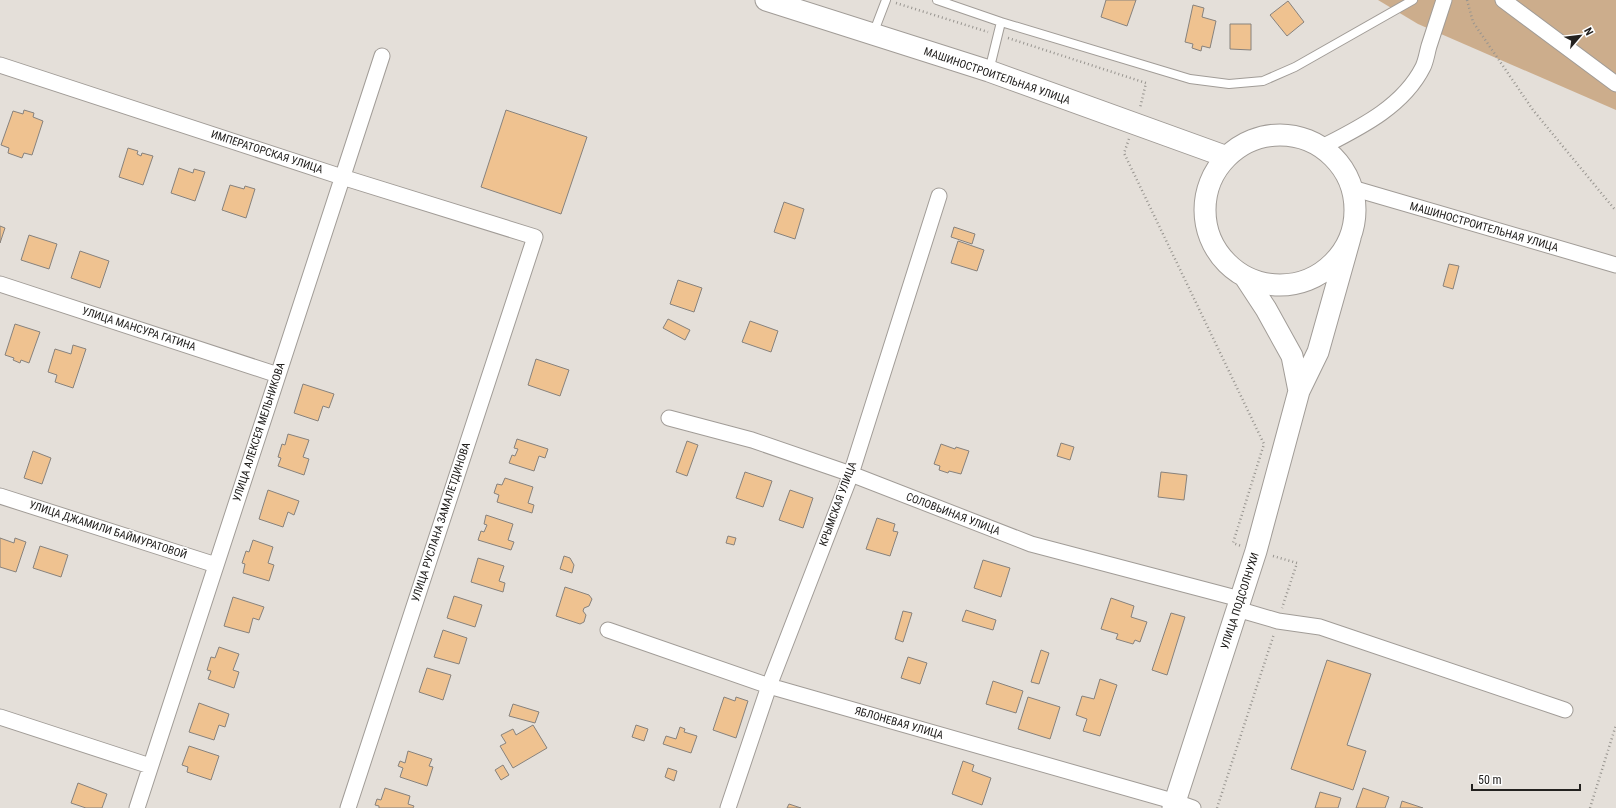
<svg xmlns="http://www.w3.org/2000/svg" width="1616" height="808" font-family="'Roboto Condensed',sans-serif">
  <rect width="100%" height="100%" fill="#e4dfd9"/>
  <path fill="#ccad8c" d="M1378,0H1616V110L1418,24Z"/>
  <path fill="#efc290" stroke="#87827d" d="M1106,0H1136L1127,26L1101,17Z
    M1288,1L1304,22L1287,36L1270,15Z
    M1193,5L1204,8L1202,17L1216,21L1210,48L1202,46L1201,51L1192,48L1193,44L1185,42Z
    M1230,24H1251V50L1230,49Z
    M24,110L34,113L33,117L43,121L32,155L24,153L22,158L8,153L9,148L1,145L13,111L23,114Z
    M506,110L587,137L561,214L481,187Z
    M128,148L138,151L137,154L141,156L142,153L153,156L143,185L119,177Z
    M179,168L193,173L194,169L205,172L195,201L171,193Z
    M230,185L244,189L245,186L255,189L246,218L222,210Z
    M784,202L804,209L795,239L774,232Z
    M0,226L5,228L0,243Z
    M954,227L975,234L972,244L951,237Z
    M29,235L57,244L49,269L21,260Z
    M958,241L984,250L977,271L951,263Z
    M80,251L109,261L100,288L71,278Z
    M1449,264L1459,266L1453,289L1443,286Z
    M678,280L702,288L694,312L670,304Z
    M668,319L690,330L685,340L663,328Z
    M750,321L778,331L771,352L742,342Z
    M15,324L40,332L29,363L21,360L20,363L13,360L14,358L5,355Z
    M73,345L86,349L73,388L55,382L57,375L48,372L55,349L71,354Z
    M536,359L569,370L560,396L528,385Z
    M303,384L334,394L329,408L323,406L318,421L294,413Z
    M288,434L309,440L303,457L309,459L304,475L278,466L281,458L278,457L282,444L285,445Z
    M517,439L548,449L545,458L539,456L534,471L509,463L512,455L515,456L518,449L514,448Z
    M687,441L698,445L687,476L676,472Z
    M1061,443L1074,447L1070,460L1057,456Z
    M941,444L955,449L956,447L969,451L961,474L949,471L948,473L939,470L940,466L934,464Z
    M33,451L51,458L42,484L24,478Z
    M745,472L772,481L763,507L736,498Z
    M1161,472L1187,475L1184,500L1158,497Z
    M505,478L533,487L528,503L534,505L532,513L497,502L499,495L494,493L497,484L502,485Z
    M268,490L299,501L294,515L288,512L283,527L259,519Z
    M790,490L813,498L803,528L779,520Z
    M486,515L513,524L508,540L514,542L511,550L478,540L481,531L484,532L487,525L484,524Z
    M877,518L895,524L893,531L898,532L890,556L866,549Z
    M728,536L736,538L734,545L726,543Z
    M0,538L14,543L15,538L26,542L16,572L0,567Z
    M253,540L273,547L268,563L274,565L269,581L243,573L245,564L242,563L246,551L249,552Z
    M40,546L68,555L61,577L33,568Z
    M564,556L570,558L574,565L572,573L560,569Z
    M478,558L504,566L499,581L505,583L503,592L471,582Z
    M983,560L1010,568L1001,597L974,588Z
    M565,587L589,595L592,599L589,606L584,608L583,611L586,615L584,622L580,624L556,616Z
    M454,596L482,605L475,627L447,618Z
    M233,597L264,607L259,620L253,618L249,633L224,626Z
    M1111,598L1134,606L1131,617L1147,622L1140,642L1135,640L1133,644L1116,639L1118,634L1101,629Z
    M966,610L996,620L993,630L962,621Z
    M903,611L912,613L903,642L895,639Z
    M1171,613L1185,617L1167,675L1152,670Z
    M443,630L467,638L459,664L434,657Z
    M219,647L239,654L233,670L239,672L234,688L208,679L211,671L207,670L211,657L215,658Z
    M1041,650L1049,653L1039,684L1031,682Z
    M908,657L927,663L920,684L901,678Z
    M1327,660L1371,674L1347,745L1366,751L1353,790L1291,769Z
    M427,668L451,675L443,700L419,692Z
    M1100,679L1117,685L1100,736L1083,731L1087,719L1076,715L1082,696L1094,699Z
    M993,681L1023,691L1016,713L986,704Z
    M724,697L735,701L736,697L748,701L736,738L713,730Z
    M1028,697L1060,707L1050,739L1018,729Z
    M199,703L229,714L225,727L219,725L214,740L189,732Z
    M513,704L539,712L535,723L509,716Z
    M533,725L547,748L513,768L500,746L506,743L501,735L513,729L516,735Z
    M636,725L648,729L644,741L632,737Z
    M680,727L685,729L684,732L697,736L691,753L663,744L666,736L676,739Z
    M189,746L219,756L211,780L187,772L188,767L182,765Z
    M408,751L432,759L429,766L433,767L427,786L400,777L403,768L398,766L400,761L405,763Z
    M963,761L974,765L972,771L991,778L982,805L952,794Z
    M503,765L509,775L501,780L495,770Z
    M668,768L677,771L674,781L665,777Z
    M78,783L107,794L102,808H86L71,803Z
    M385,788L410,796L408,804L414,806L413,808H379V806L375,805L377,799L381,800Z
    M1363,788L1389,797L1385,808H1356Z
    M1320,792L1341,798L1338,808H1315Z
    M1402,801L1423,808H1400Z
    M789,804L801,808H787Z"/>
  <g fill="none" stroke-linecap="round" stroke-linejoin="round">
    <g stroke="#a19c97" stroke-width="10">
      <path id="lane" d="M937,0L1001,22L989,71
        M1001,22L1190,79L1229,84L1263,81L1295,67L1413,0
        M873,34L886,0"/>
    </g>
    <g stroke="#a19c97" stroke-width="17">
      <path id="street" d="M1503,0L1616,84
        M0,65L342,177L535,237L348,808
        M1322,147C1359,128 1403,107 1423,67C1426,61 1427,53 1429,46C1434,31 1439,15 1444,0
        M1352,188L1616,265
        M0,284L278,375
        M669,418L752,440L851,474L1031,544L1240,599
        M0,496L216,565
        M1237,609L1278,621L1320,627L1565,710
        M608,630L769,686L1176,802L1193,808
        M0,717L150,766
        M137,808L382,56
        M728,808L769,686L851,474L939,196"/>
    </g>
    <g stroke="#a19c97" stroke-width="23">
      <path id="secondary" d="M766,0L989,71L1227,157
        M1205 210a75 75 0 1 1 150 0a75 75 0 1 1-150 0Z
        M1245,277L1266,309L1292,356L1299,391
        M1173,808L1256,551L1299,391L1318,352L1350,238"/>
    </g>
    <path stroke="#97948f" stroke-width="2.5" stroke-dasharray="1 3" stroke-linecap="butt" d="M1467,0L1473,22L1533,110L1616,211
      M896,3L988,32
      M1008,38L1146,83L1140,108
      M1129,139L1124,153L1264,444L1233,543L1241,546
      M1273,556L1297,563L1282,608
      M1217,808L1274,634
      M1590,808L1616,725"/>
    <use href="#lane" stroke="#fff" stroke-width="8"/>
    <use href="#street" stroke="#fff" stroke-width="15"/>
    <use href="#secondary" stroke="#fff" stroke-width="21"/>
  </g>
  <g text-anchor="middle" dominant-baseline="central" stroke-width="3" stroke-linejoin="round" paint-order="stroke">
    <g font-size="11" fill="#23211f" stroke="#fff">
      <text transform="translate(997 76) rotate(19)">МАШИНОСТРОИТЕЛЬНАЯ УЛИЦА</text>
      <text transform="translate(267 152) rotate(18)">ИМПЕРАТОРСКАЯ УЛИЦА</text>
      <text transform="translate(1484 227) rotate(16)">МАШИНОСТРОИТЕЛЬНАЯ УЛИЦА</text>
      <text transform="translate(139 329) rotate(18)">УЛИЦА МАНСУРА ГАТИНА</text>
      <text transform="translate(259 432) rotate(-72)">УЛИЦА АЛЕКСЕЯ МЕЛЬНИКОВА</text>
      <text transform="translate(838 504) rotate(-70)">КРЫМСКАЯ УЛИЦА</text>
      <text transform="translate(953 514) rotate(21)">СОЛОВЬИНАЯ УЛИЦА</text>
      <text transform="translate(441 522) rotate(-72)">УЛИЦА РУСЛАНА ЗАМАЛЕТДИНОВА</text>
      <text transform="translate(108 530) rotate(18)">УЛИЦА ДЖАМИЛИ БАЙМУРАТОВОЙ</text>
      <text transform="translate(1240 601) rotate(-72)">УЛИЦА ПОДСОЛНУХИ</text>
      <text transform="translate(899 723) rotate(16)">ЯБЛОНЕВАЯ УЛИЦА</text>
    </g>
  </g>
  <g transform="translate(1580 36) rotate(62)" stroke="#ffffff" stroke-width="3" paint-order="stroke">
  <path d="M0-3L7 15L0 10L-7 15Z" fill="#23211f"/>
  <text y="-6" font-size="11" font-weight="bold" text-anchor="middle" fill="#23211f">N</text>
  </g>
  <path d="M1472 784v6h108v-6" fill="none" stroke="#23211f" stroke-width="2"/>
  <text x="1478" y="784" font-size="12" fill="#23211f" stroke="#ffffff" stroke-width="3" paint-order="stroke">50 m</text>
</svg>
